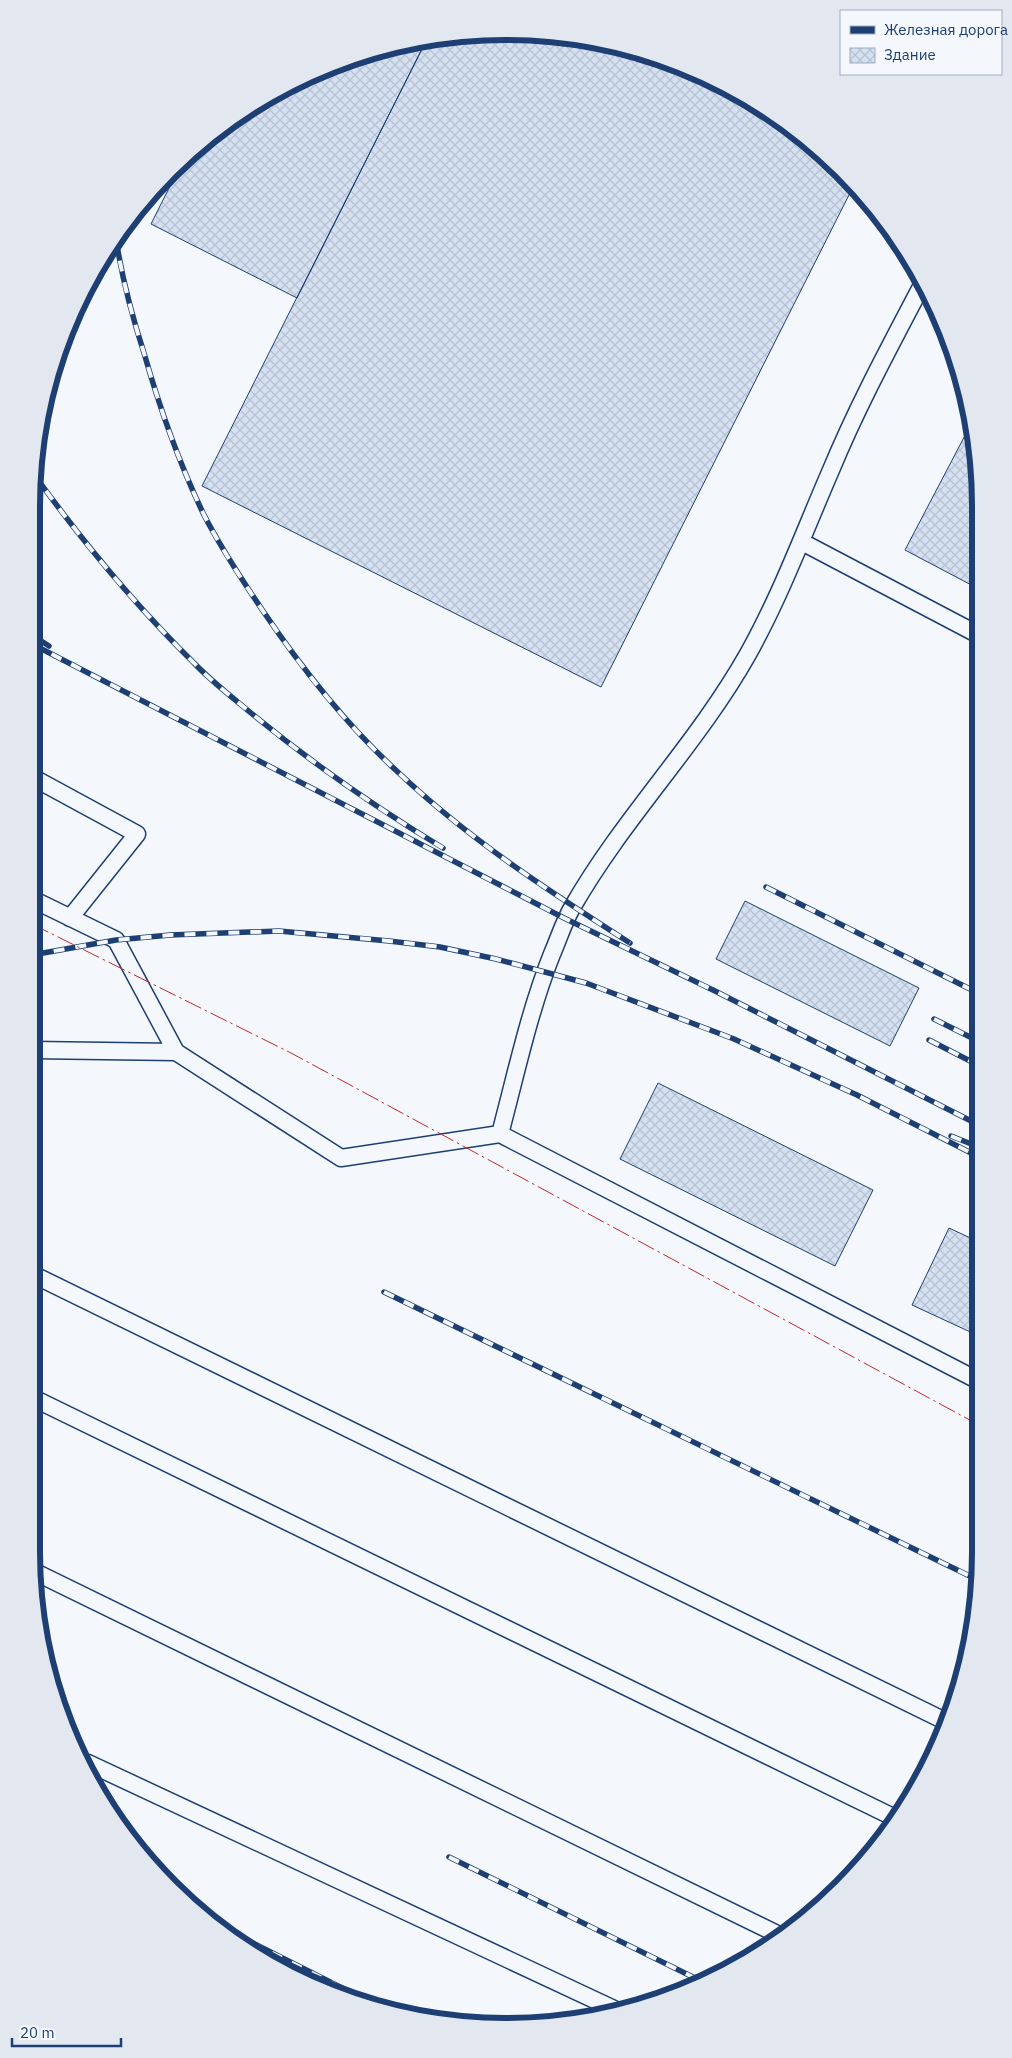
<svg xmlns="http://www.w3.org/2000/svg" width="1012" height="2058" font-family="'IBM Plex Sans',sans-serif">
  <defs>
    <pattern id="building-cross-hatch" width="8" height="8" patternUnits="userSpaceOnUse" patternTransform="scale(1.25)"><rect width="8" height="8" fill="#d5e0f0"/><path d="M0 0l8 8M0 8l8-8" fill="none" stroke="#b6c1d1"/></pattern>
  </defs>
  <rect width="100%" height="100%" fill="#f4f7fb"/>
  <path fill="url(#building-cross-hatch)" stroke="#1d3f73" d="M537,32L629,47L716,80L795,130L853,187L601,687L202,486L427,39L444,35Z
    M427,39L297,298L151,224L184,158L193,149L268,95L353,57Z
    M971,424L977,444V588L905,550Z
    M745,901L919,988L890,1046L716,959Z
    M658,1083L873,1190L835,1266L620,1159Z
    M949,1228L979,1242V1336L912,1305Z"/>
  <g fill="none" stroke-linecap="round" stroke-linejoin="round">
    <g stroke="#1d3f73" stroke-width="19">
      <path id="lane" d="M802,542L977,634
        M32,777L137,834L70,918
        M32,899L116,940L176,1052
        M32,1050L176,1052L341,1158L500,1134L979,1381
        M500,1134C516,1074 529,1012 552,954C559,938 564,921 573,906C624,817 698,743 748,654C781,595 804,532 831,470C857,407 890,346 922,285
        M32,1274L947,1722
        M31,1397L893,1817
        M35,1572L777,1934
        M88,1763L614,2009"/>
    </g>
    <use href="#lane" stroke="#f4f7fb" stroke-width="16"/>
    <g stroke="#1d3f73" stroke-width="5.5">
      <path id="rail" d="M116,239C122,278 132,316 144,353C160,409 179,463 204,515C221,548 242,580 263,611C303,670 347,726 400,774C470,840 549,891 630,943
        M33,473C82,541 134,604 194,663C211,681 232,697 251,713C312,763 375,807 443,848
        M32,635L49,646
        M32,644L566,919L715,991L979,1125
        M766,887L978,993
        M32,955L116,940L170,935L279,931L389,941L440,947L496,959L586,983L734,1039L857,1095L979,1157
        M934,1019L978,1041
        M929,1040L978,1065
        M951,1136L979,1147
        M384,1292L980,1581
        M449,1857L703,1982
        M213,1923L362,1998"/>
    </g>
    <use href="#rail" stroke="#f4f7fb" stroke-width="4" stroke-dasharray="11" stroke-linecap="butt"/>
    <path stroke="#c62828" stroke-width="1" stroke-dasharray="18 4 2.5 4" stroke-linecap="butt" d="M32,924L291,1053L979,1425"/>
  </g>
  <path d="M0 0H1012V2058H0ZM506 40H506A466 466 0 0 1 972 506V1552A466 466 0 0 1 506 2018H506A466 466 0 0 1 40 1552V506A466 466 0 0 1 506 40Z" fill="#e3e8f0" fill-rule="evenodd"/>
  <path fill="none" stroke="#1d3f73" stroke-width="6" d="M506 40H506A466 466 0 0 1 972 506V1552A466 466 0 0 1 506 2018H506A466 466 0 0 1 40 1552V506A466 466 0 0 1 506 40Z"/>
  <rect x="840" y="10" width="162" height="65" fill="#f4f7fb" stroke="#9eadc5"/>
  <rect x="850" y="26" width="25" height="8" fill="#1d3f73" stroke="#9eadc5"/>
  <text x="884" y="35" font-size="15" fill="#1d3f73">Железная дорога</text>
  <rect x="850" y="48" width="25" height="15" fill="url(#building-cross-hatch)" stroke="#9eadc5"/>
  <text x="884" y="60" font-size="15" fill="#1d3f73">Здание</text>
  <path d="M12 2038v8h109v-8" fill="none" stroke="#1d3f73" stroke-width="2.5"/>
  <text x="20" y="2038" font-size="15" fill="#1d3f73" stroke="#f4f7fb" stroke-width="4" paint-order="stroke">20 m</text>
</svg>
